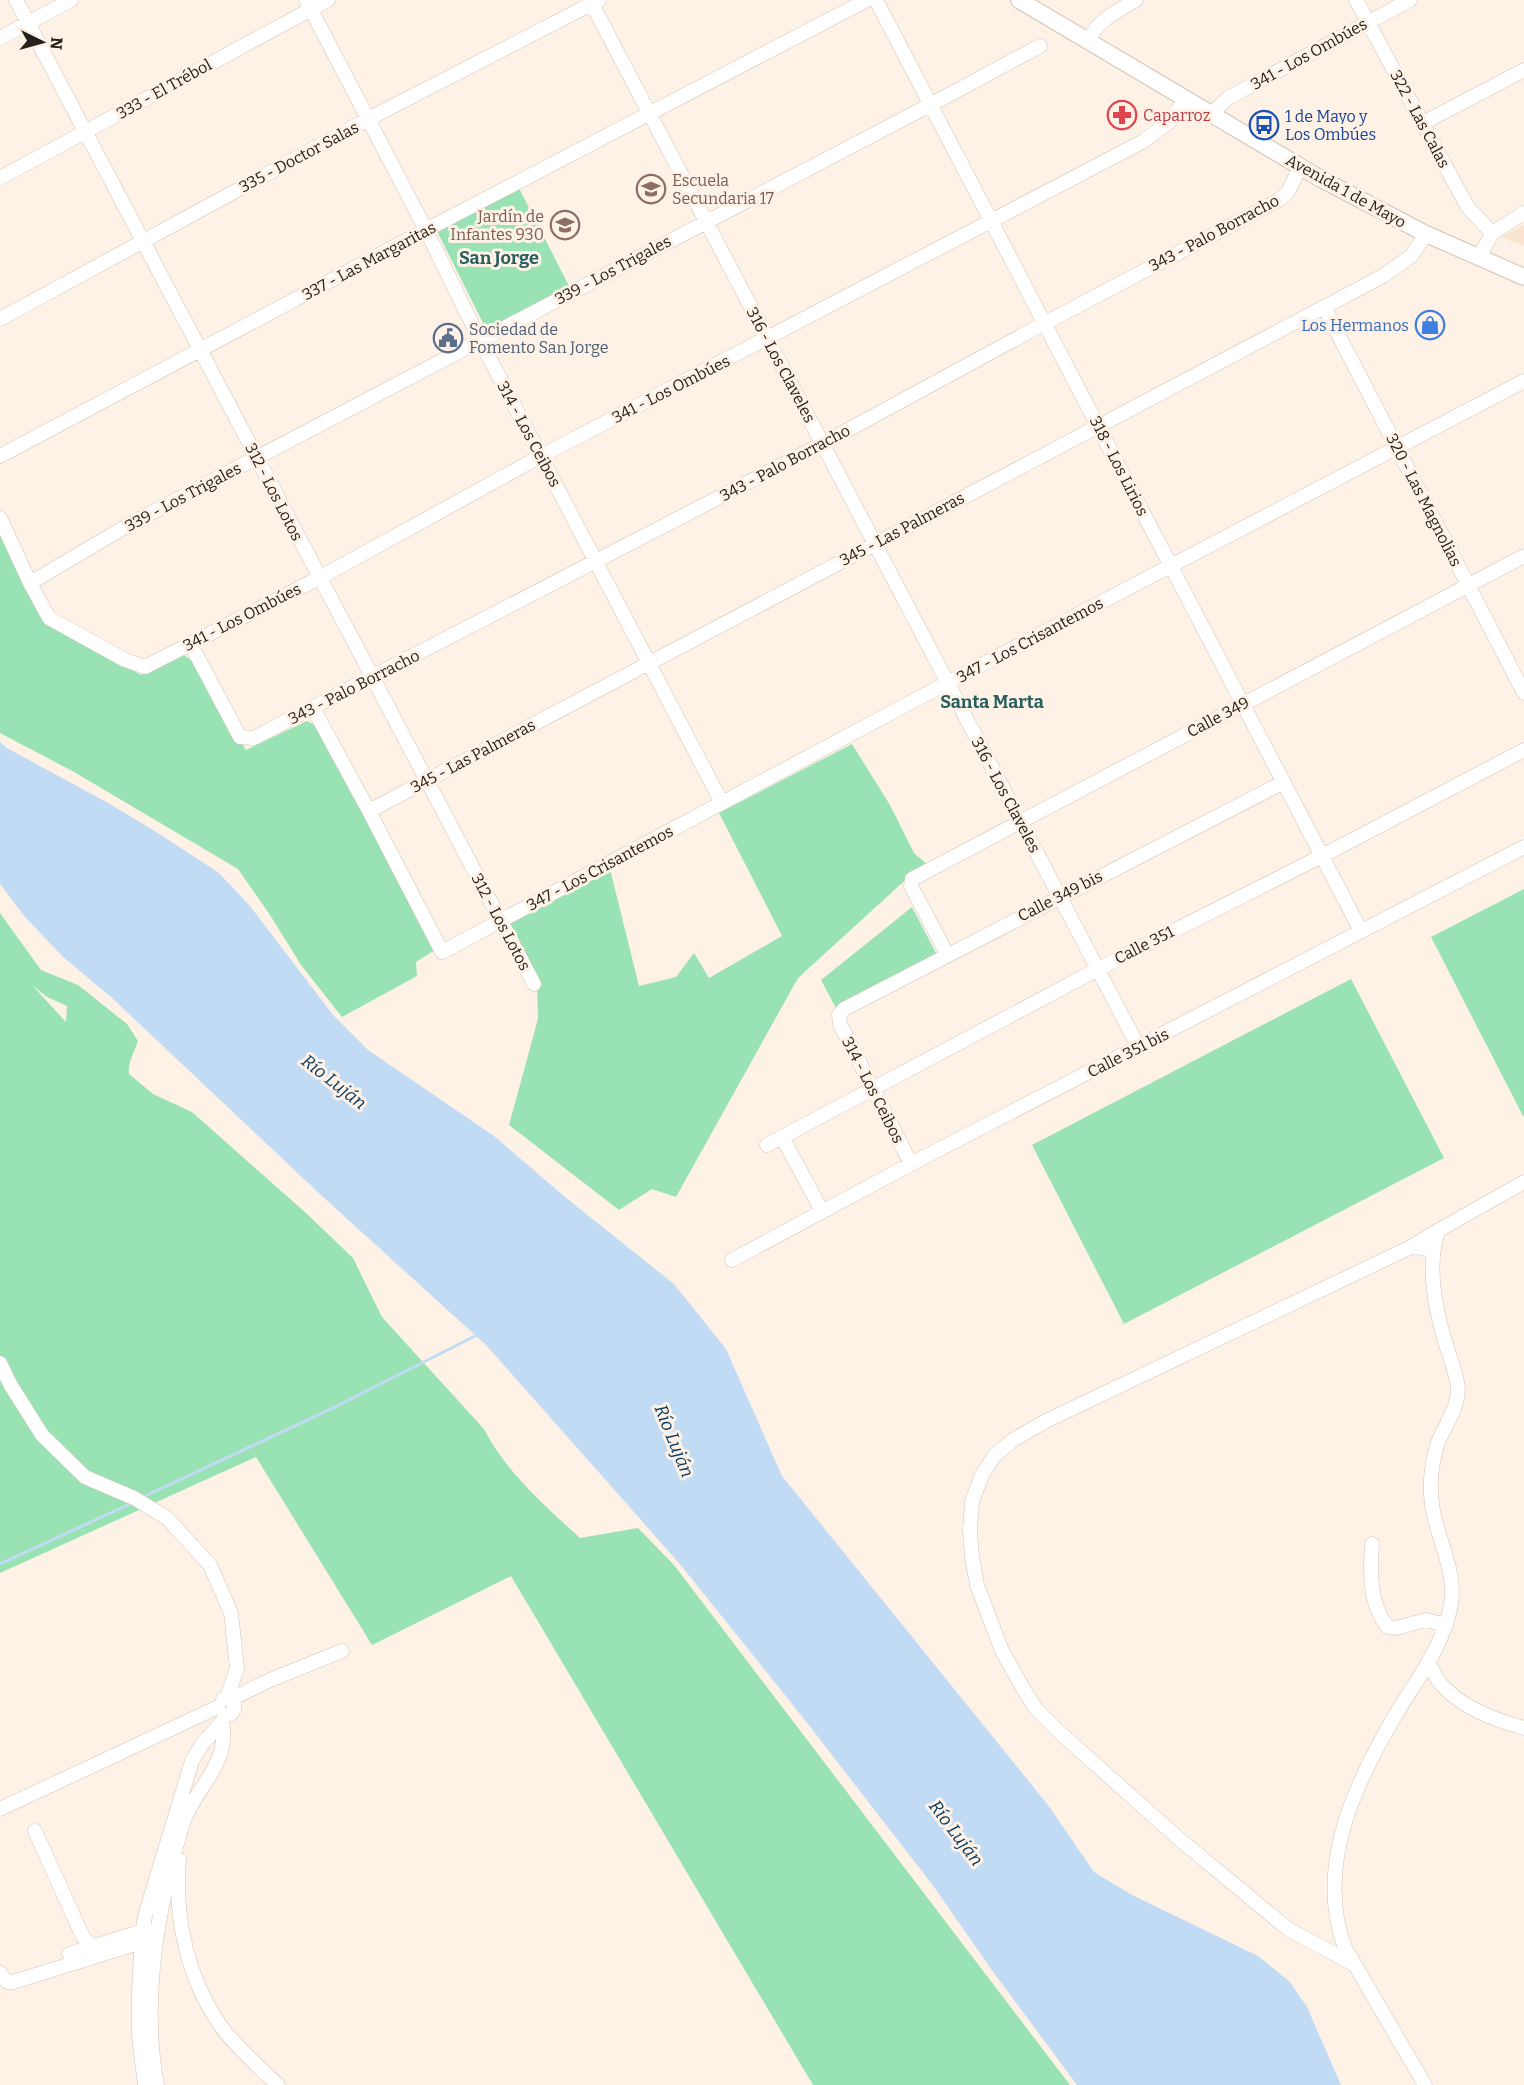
<svg xmlns="http://www.w3.org/2000/svg" width="1524" height="2085" font-family="Bitter,serif">
  <rect width="100%" height="100%" fill="#fef2e7"/>
  <path fill="#f9e4d0" d="M1524,225V246L1501,237Z"/>
  <path fill="#99e2b3" fill-rule="evenodd" d="M519,188L569,286L486,329L437,231Z
    M0,529L64,632L141,675L182,654L191,660L246,750L307,721L317,726L435,950L416,962L417,976L342,1017L301,965L270,915L238,869L74,772L0,733Z
    M852,744L890,805L914,853L928,865L912,874L798,978L676,1197L652,1189L619,1210L509,1125L538,1019L537,982L510,923L610,869L639,986L676,977L694,953L709,978L782,936L719,813Z
    M1524,889V1116H1523L1431,937Z
    M912,907L937,955L836,1008L821,980Z
    M0,913L41,970L78,985L127,1024L138,1041C134,1053 128,1061 129,1074L153,1094L192,1112L306,1213L353,1258L382,1317L484,1429C506,1472 545,1506 580,1538L638,1528L674,1565L1070,2085H813L511,1576L372,1645L256,1457L0,1573ZM32,985L47,997L67,1006L66,1022Z
    M1351,979L1444,1158L1124,1324L1032,1145Z"/>
  <path fill="#c2dbf5" d="M0,742L7,748L110,804L158,833L219,873L250,906L333,1015L368,1050L494,1136L565,1197L674,1284L726,1349L782,1476L1048,1805L1094,1872L1132,1895L1258,1956L1289,1981L1307,2007L1341,2085H1077L991,1969L934,1887L808,1724L679,1563L486,1345L322,1196L112,998L62,956L25,917L0,884Z"/>
  <g fill="none" stroke-linecap="round" stroke-linejoin="round">
    <path stroke="#c2dbf5" stroke-width="3" d="M143,1497L335,1407L477,1335
      M0,1564L132,1503"/>
    <g stroke="#d2c3b5" stroke-width="15">
      <path id="minor" d="M16,0L534,984
        M306,0L426,230L480,340L722,803
        M590,0L1139,1048
        M876,0L1361,931
        M1356,0L1467,206L1492,233
        M0,38L71,0
        M1088,41C1098,20 1117,11 1136,0
        M1211,114L1228,98L1410,0
        M1423,123L1524,70
        M0,178L328,0
        M1479,258L1492,233L1524,213
        M1324,307L1524,693
        M0,319L368,119L599,0
        M0,456L426,230L867,0
        M0,518L30,583L49,618L125,660L145,667L319,578L541,456L1142,142L1168,123L1186,99
        M30,583L130,524L930,105L1040,46
        M190,643L240,737L254,738L822,444L1045,323L1277,201L1288,192L1300,167
        M313,708L369,811L442,952L947,683L1524,381
        M369,811L1383,276L1411,256L1426,234
        M947,954L911,886L912,879L1524,556
        M782,1137L822,1211
        M767,1145L1098,969L1322,856L1524,750
        M911,1164L840,1024L839,1015L844,1009L1284,782
        M1439,1230L1524,1182
        M1411,1247L1439,1230C1426,1260 1435,1310 1445,1341C1449,1356 1457,1373 1458,1389C1458,1407 1446,1424 1439,1440C1433,1455 1430,1477 1431,1493C1432,1532 1457,1565 1451,1604C1444,1644 1420,1675 1399,1709C1357,1779 1314,1865 1345,1948L1425,2085
        M732,1260L911,1164L1524,847
        M0,1363L10,1384L42,1435L85,1477L134,1498L167,1518L210,1565L231,1613L237,1668L227,1698
        M1372,1544C1370,1570 1369,1606 1388,1627L1396,1628L1426,1620L1446,1625
        M1429,1664C1433,1671 1436,1679 1441,1684C1462,1708 1495,1720 1524,1728
        M223,1699H231L270,1680L342,1651
        M0,1809L218,1707
        M35,1831L83,1937L92,1947L94,1953
        M179,1860C174,1919 188,1981 223,2029C239,2050 259,2067 278,2085
        M69,1954L143,1931H149
        M1355,1965L1288,1929L1178,1838L1057,1730L1036,1709L1024,1690L1002,1651L977,1585L972,1557L970,1530L972,1501L982,1475L995,1455L1013,1440L1046,1421L1411,1247L1423,1248L1433,1252
        M0,1973L7,1982H13L142,1942H150
        M145,2085L139,2036V1991L142,1935L145,1916L192,1761L203,1743L222,1722L225,1715L231,1714L234,1709V1703L231,1699
        M157,2085C141,1999 157,1909 182,1826C193,1789 231,1765 222,1722"/>
    </g>
    <g stroke="#d2c3b5" stroke-width="18">
      <path id="major" d="M1019,0L1321,179L1426,234L1524,277"/>
    </g>
    <use href="#minor" stroke="#fff" stroke-width="14"/>
    <use href="#major" stroke="#fff" stroke-width="16"/>
  </g>
  <defs>
    <g id="pharmacy-ring" transform="scale(1.5)"><circle r="9.5" fill="#fef2e7" stroke="#e0444e" stroke-width="1.5"/><path d="M-2-6h4v4h4v4h-4v4h-4v-4h-4v-4h4Z" fill="#e0444e"/></g>
    <g id="bus-ring" transform="scale(1.5)"><circle r="9.5" fill="#fef2e7" stroke="#1a4fb4" stroke-width="1.5"/><path d="M-5-6H5V4H4V6H2V4H-2V6H-4V4H-5ZM-3.5-4V0h7V-4ZM-3.5 1.2v1.5H-2V1.2ZM2 1.2v1.5H3.5V1.2Z" fill="#1a4fb4"/></g>
    <g id="school-ring" transform="scale(1.5)"><circle r="9.5" fill="#fef2e7" stroke="#8d6e63" stroke-width="1.5"/><path d="M0-5L7-2L0 1L-7-2ZM-4 1L0 2.5L4 1V4Q0 6-4 4Z" fill="#8d6e63"/></g>
    <g id="shop-ring" transform="scale(1.5)"><circle r="9.5" fill="#fef2e7" stroke="#3f7fe0" stroke-width="1.5"/><path d="M-5-2.5h2.3a2.7 3.5 0 0 1 5.4 0H5L5.5 6h-11ZM-1.5-2.5h3a1.5 2.3 0 0 0-3 0Z" fill="#3f7fe0"/></g>
    <g id="civic-ring" transform="scale(1.5)"><circle r="9.5" fill="#fef2e7" stroke="#5c6f8a" stroke-width="1.5"/><path d="M-.6-6.5H3V-4.5H.6V-3L4-1V1h2V6H-6V1h2V-1L-.6-3ZM-1.2 2.5V6h2.4V2.5Z" fill="#5c6f8a"/></g>
  </defs>
  <g fill-rule="evenodd">
    <use href="#pharmacy-ring" x="1122" y="115"/>
    <use href="#bus-ring" x="1264" y="125"/>
    <use href="#school-ring" x="651" y="189"/>
    <use href="#school-ring" x="565" y="225"/>
    <use href="#shop-ring" x="1430" y="325"/>
    <use href="#civic-ring" x="448" y="338"/>
  </g>
  <g text-anchor="middle" dominant-baseline="central" stroke-width="6" stroke-linejoin="round" paint-order="stroke">
    <g font-size="16" fill="#26211c" stroke="#fef2e7">
      <text transform="translate(1309 54) rotate(-29)">341 - Los Ombúes</text>
      <text transform="translate(164 89) rotate(-29)">333 - El Trébol</text>
      <text transform="translate(1420 119) rotate(62)">322 - Las Calas</text>
      <text transform="translate(299 157) rotate(-28)">335 - Doctor Salas</text>
      <text transform="translate(1346 191) rotate(29)">Avenida 1 de Mayo</text>
      <text transform="translate(1214 233) rotate(-28)">343 - Palo Borracho</text>
      <text transform="translate(369 261) rotate(-28)">337 - Las Margaritas</text>
      <text transform="translate(613 270) rotate(-28)">339 - Los Trigales</text>
      <text transform="translate(781 365) rotate(62)">316 - Los Claveles</text>
      <text transform="translate(671 389) rotate(-27)">341 - Los Ombúes</text>
      <text transform="translate(529 434) rotate(62)">314 - Los Ceibos</text>
      <text transform="translate(785 463) rotate(-28)">343 - Palo Borracho</text>
      <text transform="translate(1119 466) rotate(63)">318 - Los Lirios</text>
      <text transform="translate(274 492) rotate(63)">312 - Los Lotos</text>
      <text transform="translate(183 497) rotate(-28)">339 - Los Trigales</text>
      <text transform="translate(1424 500) rotate(63)">320 - Las Magnolias</text>
      <text transform="translate(902 529) rotate(-28)">345 - Las Palmeras</text>
      <text transform="translate(242 617) rotate(-27)">341 - Los Ombúes</text>
      <text transform="translate(1030 640) rotate(-28)">347 - Los Crisantemos</text>
      <text transform="translate(354 687) rotate(-27)">343 - Palo Borracho</text>
      <text transform="translate(1218 717) rotate(-28)">Calle 349</text>
      <text transform="translate(473 756) rotate(-28)">345 - Las Palmeras</text>
      <text transform="translate(1006 795) rotate(62)">316 - Los Claveles</text>
      <text transform="translate(600 868) rotate(-28)">347 - Los Crisantemos</text>
      <text transform="translate(1060 896) rotate(-27)">Calle 349 bis</text>
      <text transform="translate(501 922) rotate(62)">312 - Los Lotos</text>
      <text transform="translate(1144 945) rotate(-27)">Calle 351</text>
      <text transform="translate(1128 1053) rotate(-27)">Calle 351 bis</text>
      <text transform="translate(873 1090) rotate(63)">314 - Los Ceibos</text>
    </g>
    <g font-size="16" fill="#be3a42" stroke="#fef2e7" text-anchor="start">
      <text x="1143" y="115">Caparroz</text>
    </g>
    <g font-size="16" fill="#164399" stroke="#fef2e7" text-anchor="start">
      <text x="1285" y="116">1 de Mayo y<tspan x="1285" dy="18">Los Ombúes</tspan></text>
    </g>
    <g font-size="16" fill="#785e54" stroke="#fef2e7" text-anchor="start">
      <text x="672" y="180">Escuela<tspan x="672" dy="18">Secundaria 17</tspan></text>
      <text x="544" y="216" text-anchor="end">Jardín de<tspan x="544" dy="18">Infantes 930</tspan></text>
    </g>
    <g font-size="16" fill="#366cbe" stroke="#fef2e7" text-anchor="end">
      <text x="1409" y="325">Los Hermanos</text>
    </g>
    <g font-size="16" fill="#4e5e75" stroke="#fef2e7" text-anchor="start">
      <text x="469" y="329">Sociedad de<tspan x="469" dy="18">Fomento San Jorge</tspan></text>
    </g>
    <g font-size="18" font-weight="bold" fill="#265f5d" stroke="#fef2e7">
      <text x="499" y="258">San Jorge</text>
      <text x="992" y="702">Santa Marta</text>
    </g>
    <g font-size="18" font-style="italic" fill="#05375f" stroke="#fef2e7">
      <text transform="translate(334 1082) rotate(38)">Río Luján</text>
      <text transform="translate(674 1441) rotate(68)">Río Luján</text>
      <text transform="translate(956 1833) rotate(53)">Río Luján</text>
    </g>
  </g>
  <g transform="translate(42 42) rotate(95)" stroke="#fef2e7" stroke-width="4.5" paint-order="stroke">
  <path d="M0-4.5L10 22L0 15L-10 22Z" fill="#26211c"/>
  <text y="-9" font-size="16" font-weight="bold" text-anchor="middle" fill="#26211c">N</text>
  </g>
</svg>
